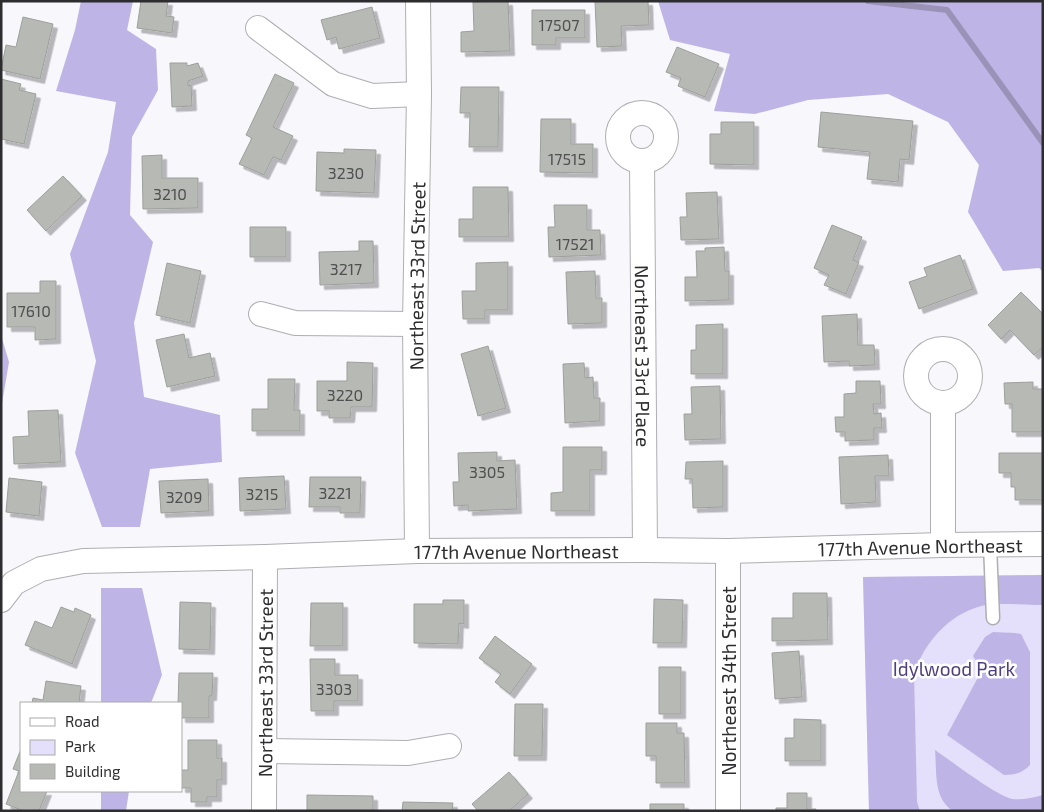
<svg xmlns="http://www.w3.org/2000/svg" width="1044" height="812" font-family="'Exo 2',sans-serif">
  <defs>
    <filter id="shadow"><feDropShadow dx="4.5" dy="4.5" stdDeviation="0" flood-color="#0004"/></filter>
  </defs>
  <rect width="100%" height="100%" fill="#f8f7fc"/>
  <path fill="#e4dffa" d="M1043,575V811H869L863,577Z"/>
  <path fill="#beb5e6" d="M81,1H133L127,30L156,49L158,90L132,137L130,215L153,242L134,323L144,397L220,415L222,462L150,469L140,527H102L75,453L96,361L70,254L108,152L116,102L56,91L75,30Z
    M658,1H1043V272L1039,268L1003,271L968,212L979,165L948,122L888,94L808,100L755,114L714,111L730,54L670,40Z
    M1,335L9,362L1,409Z
    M1043,575V605C1027,605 995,602 981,606C948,615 924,643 914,674L917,802L920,811H869L863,577Z
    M101,588H142L162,675L151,703H101Z
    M993,632L1015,633L1021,634L1030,652V765C1022,773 1015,775 1004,775L947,735L982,670L973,656L985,637Z
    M935,750C951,761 997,796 1012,799C1023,800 1032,798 1043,795V811H953C933,798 937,772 935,750Z
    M101,791H129L126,811H101Z"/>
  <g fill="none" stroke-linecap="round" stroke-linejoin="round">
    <path stroke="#9a93b7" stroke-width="6" d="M868,1L947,10L1043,143"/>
  </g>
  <path fill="#b7b9b4" stroke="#9d9f9a" filter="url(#shadow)" d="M141,1H168L166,16L174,17L172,33L137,28Z
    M508,1L510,51L461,52V32L474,31L473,2Z
    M595,1H648L649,25L621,26L622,46L597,47Z
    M372,7L380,38L339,49L336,37L327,40L321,20Z
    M532,10H585V38H556V45H532Z
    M23,17L53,24L40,79L1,70L6,45L16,47Z
    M677,47L719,64L705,97L678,86L681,78L666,72Z
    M170,63H187V66L198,63L203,76L188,81V86L191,85L192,106L172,107Z
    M275,74L294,83L273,127L293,136L281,160L273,157L264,175L239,164L252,138L246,135Z
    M1,79L21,84L19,90L36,94L24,144L1,139Z
    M461,87H499L498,147H469L470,113H460Z
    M821,112L913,121L909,160L900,159L898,182L867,179L870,152L818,147Z
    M541,119H571V144H593V173L540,172Z
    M721,122H754V165L710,164V134H721Z
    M344,149L376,150L374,193L316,191L317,152L344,153Z
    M162,155V178H198V208L143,209L142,156Z
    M63,176L82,196L46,231L27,210Z
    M473,187H508L509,237H459V219H473Z
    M717,192L719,239L681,240L680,217H687L686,193Z
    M554,205H587V230H600L601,255L549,257L548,227H555Z
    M832,225L862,237L853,260L859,262L846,294L824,285L829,275L814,268Z
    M250,227H286V257H250Z
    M359,241H373L374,283L320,285L319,252L359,251Z
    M724,247L725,271H729V300L685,301V277H697L696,251H705V248Z
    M960,255L973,289L919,309L909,282L927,276L924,268Z
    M508,262V310H485V319H463L462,291H476V263Z
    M167,263L201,271L190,323L156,315Z
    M595,271L596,298H602V323L568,324L566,272Z
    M40,281H56V339L35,340V327H7V293H40Z
    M1021,292L1043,314V347L1034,355L1010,330L1001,339L988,325Z
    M857,314L858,345H874L875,365L849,366V361L824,362L822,316Z
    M723,324V374H691V350H696V325Z
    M184,334L189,358L210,353L215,376L167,387L156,340Z
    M488,346L506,408L478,416L461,354Z
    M347,362L373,363L372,407H351L350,418H329V411H317V381H347Z
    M584,363L585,378L593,377L594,398H600V421L565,423L563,364Z
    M268,379H295L294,410H300V431H252V409H268Z
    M856,381H880L881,404H873L874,414L881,413L882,428H874V440L845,441V432H836L835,417H844V394L856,393Z
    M1033,382V389H1043V432H1012V404H1005L1004,383Z
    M720,386L721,439L685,440L684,414H692L691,387Z
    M58,410L61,462L14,464L13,437L29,436L28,411Z
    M563,447H602V470H590V511H551V493L563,492Z
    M497,452V461L515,460L517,509L468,511V505L454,506L453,482H459L458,453Z
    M999,453H1043V500H1015V487H1011V473H999Z
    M888,455L889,476H875L876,502L841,504L839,457Z
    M723,461V507L693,508L692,479H685L686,462Z
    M284,476L286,509L240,511L239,478Z
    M310,477H361L360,513H340V507H309Z
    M9,478L42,482L39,516L6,512Z
    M208,479L209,511L161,513L159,481Z
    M793,593H827L828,640L772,641V618H793Z
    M654,599L683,600L682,643H653Z
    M443,600H464V624L459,623L458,644L414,643V604H443Z
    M180,602L211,603L210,650L179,649Z
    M311,603H343V646H310Z
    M61,607L74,612L75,608L91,615L72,664L25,645L35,621L52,628Z
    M495,636L532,664L510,694L495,682L501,674L479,658Z
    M799,651L802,697L775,699L772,653Z
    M310,659H335V675H358V701H334V711H311Z
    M659,667H681V714H659Z
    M179,673H213L212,696H209V718H181V703H178Z
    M46,681L81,686L79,703H32L33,698L43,700Z
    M515,704H543L542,756H514Z
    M794,719L821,720V761H785V738H794Z
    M646,723H677V733H684L685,783H656V756H646Z
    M188,740H217V758H222V780H217V797H207V802H191V788H181V770H188Z
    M21,749V791H47L39,811H24L6,804L19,771L13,769Z
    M509,772L528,794L509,811H478L472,804Z
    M787,793H807V809H816V811H776V808H787Z
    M307,795L373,796V811H307Z
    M403,802L453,803L452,811H402Z
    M650,804H684V811H650Z"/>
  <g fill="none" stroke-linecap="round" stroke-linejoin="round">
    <g stroke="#aeaeb3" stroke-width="15">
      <path id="service" d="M990,545L993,618"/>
    </g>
    <g stroke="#aeaeb3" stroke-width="26">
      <g id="minor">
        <path d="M258,28L333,84L372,96L419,94"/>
        <circle cx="642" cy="137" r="24"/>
        <path id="s1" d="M642,161L645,550"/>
        <path d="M261,314L295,323L415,324"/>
        <circle cx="943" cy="376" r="27"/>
        <path d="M943,403V545"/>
        <path id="s2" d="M417,551L415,324L419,94L418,1"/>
        <path id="s3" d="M1,600L14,583L41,569L83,561L265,557L417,551L645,550L728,551L943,545L1043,544"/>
        <path d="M265,751L408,753L449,746"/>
        <path id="s4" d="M264,811L265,557"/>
        <path d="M728,811V551"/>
      </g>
    </g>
    <use href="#service" stroke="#fff" stroke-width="12"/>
    <use href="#minor" stroke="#fff" stroke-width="24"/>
  </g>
  <g text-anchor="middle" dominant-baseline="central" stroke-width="5" stroke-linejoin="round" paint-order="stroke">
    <g font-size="16" fill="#505050">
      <text x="559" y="24">17507</text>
      <text x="567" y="158">17515</text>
      <text x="346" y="172">3230</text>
      <text x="170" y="193">3210</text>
      <text x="575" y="243">17521</text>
      <text x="346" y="268">3217</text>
      <text x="31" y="310">17610</text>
      <text x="345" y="394">3220</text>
      <text x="487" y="471">3305</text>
      <text x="335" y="492">3221</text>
      <text x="262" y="493">3215</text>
      <text x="184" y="496">3209</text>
      <text x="334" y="688">3303</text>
    </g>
    <g font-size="19" fill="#2d2d2f" stroke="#fff">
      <text stroke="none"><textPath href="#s2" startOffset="275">Northeast 33rd Street</textPath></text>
      <text stroke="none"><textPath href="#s1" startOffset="195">Northeast 33rd Place</textPath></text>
      <text stroke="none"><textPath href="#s3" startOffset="932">177th Avenue Northeast</textPath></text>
      <text stroke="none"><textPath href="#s3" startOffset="528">177th Avenue Northeast</textPath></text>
      <text transform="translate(728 681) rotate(-90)">Northeast 34th Street</text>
      <text stroke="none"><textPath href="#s4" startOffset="128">Northeast 33rd Street</textPath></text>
    </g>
    <g font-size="19" fill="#4f3f7c" stroke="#fff">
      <text x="954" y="668">Idylwood Park</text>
    </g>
  </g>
  <rect width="1044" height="812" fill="none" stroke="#2d2d2f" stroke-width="5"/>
  <rect x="20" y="702" width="162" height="90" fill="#ffffff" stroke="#ababac"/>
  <rect x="30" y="718" width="25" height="8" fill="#ffffff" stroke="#ababac"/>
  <text x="65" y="727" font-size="15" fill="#2d2d2f">Road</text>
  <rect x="30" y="740" width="25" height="15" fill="#e4dffa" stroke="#ababac"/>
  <text x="65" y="752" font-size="15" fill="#2d2d2f">Park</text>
  <rect x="30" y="764" width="25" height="15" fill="#b7b9b4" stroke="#ababac"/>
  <text x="65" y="777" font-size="15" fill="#2d2d2f">Building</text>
</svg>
